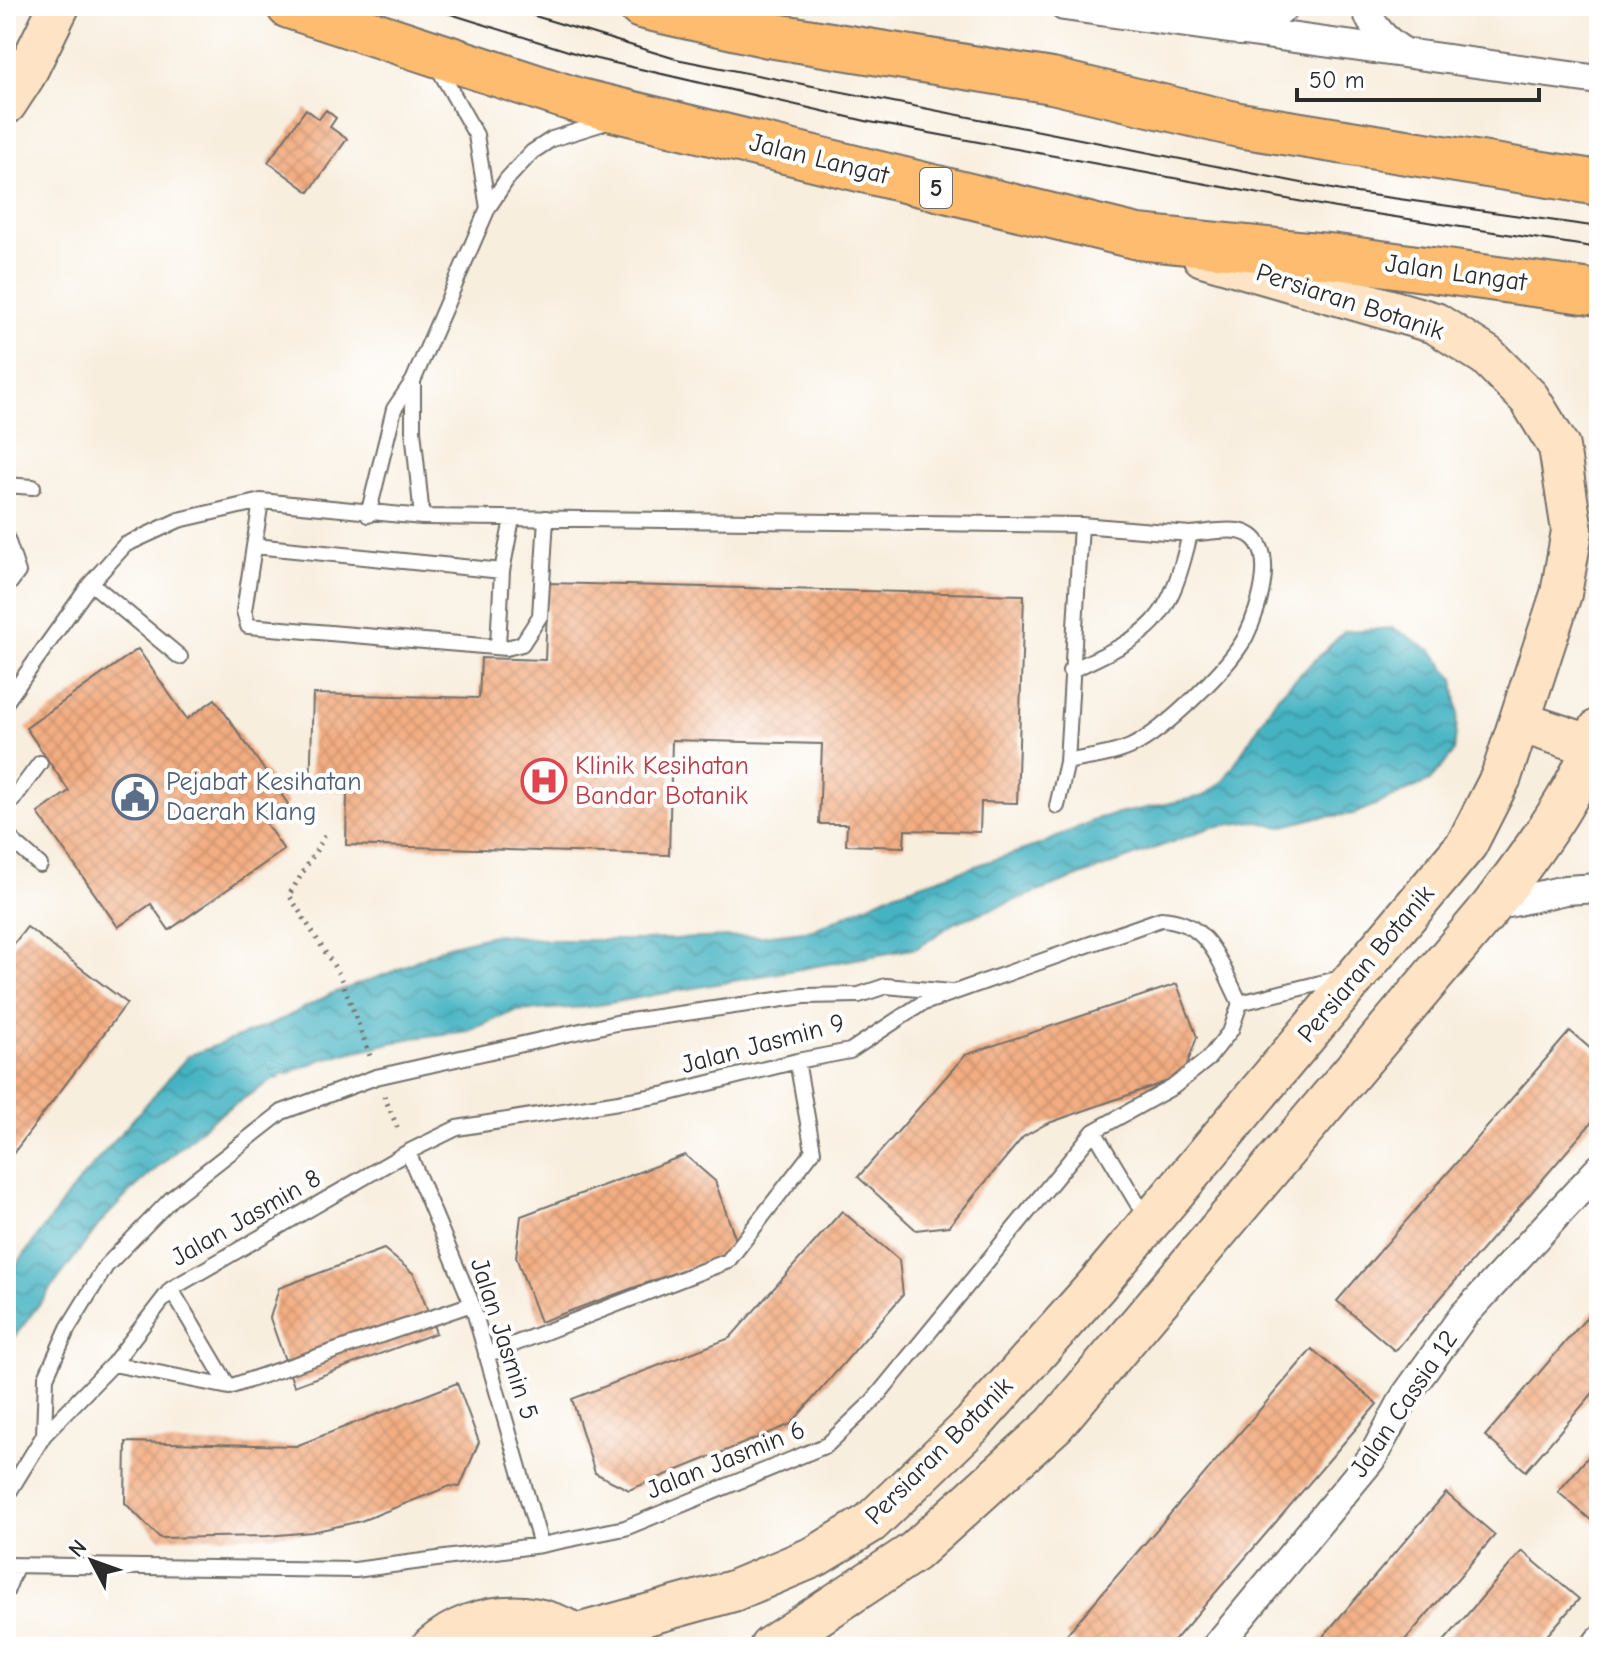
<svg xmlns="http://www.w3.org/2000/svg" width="1605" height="1653" font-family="'Comic Neue',sans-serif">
  <defs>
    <pattern id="water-waves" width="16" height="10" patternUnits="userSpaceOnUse" patternTransform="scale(2)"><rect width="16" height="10" fill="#45b3c2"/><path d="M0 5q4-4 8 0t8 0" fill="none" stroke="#3a929e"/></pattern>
    <pattern id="building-cross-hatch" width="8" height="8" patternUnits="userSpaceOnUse" patternTransform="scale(2)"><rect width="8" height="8" fill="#f3ad82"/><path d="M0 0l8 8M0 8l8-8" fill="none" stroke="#d09570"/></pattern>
  </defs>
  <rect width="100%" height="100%" fill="#fff"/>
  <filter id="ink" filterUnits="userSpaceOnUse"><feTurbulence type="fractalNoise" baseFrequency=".0125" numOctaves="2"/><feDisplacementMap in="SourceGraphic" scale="16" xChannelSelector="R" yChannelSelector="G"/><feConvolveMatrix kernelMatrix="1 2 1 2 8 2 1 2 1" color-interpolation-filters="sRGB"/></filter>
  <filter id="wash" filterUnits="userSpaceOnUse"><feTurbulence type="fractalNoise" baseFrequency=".006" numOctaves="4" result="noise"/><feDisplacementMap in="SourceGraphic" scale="32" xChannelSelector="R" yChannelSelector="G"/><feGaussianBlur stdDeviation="1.8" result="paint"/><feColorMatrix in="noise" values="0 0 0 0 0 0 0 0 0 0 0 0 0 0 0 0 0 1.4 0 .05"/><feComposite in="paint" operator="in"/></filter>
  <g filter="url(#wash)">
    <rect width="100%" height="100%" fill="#f8eede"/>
    <path fill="url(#water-waves)" stroke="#386f76" stroke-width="2" d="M1394,628L1432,651L1454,679L1458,712L1454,752L1430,781L1354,814L1314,818L1281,827L1254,821L1212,827L954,923L917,948L587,1007L515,1011L468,1031L412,1038L323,1059L272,1080L210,1121L130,1192L102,1221L6,1348V1279L75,1186L188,1056L277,1022L333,993L392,972L448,946L497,934L549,940H645L762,936L813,930L891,894L1042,844L1099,818L1204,796L1224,780L1278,696L1345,631Z"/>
    <g id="blocks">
      <path fill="url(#building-cross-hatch)" d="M306,109L319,119L326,110L336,118L330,127L347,139L309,192L268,162Z
        M548,583L1024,595L1017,803L981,802L980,832L905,830L904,847L846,845L847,824H819L822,744L672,740L669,855L346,845L347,791L310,789L313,694L479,698L481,658L545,660Z
        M138,649L187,719L215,699L288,804L264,821L284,850L169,930L151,904L118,927L38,813L69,791L26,728Z
        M27,927L127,1003L6,1163V954Z
        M1177,984L1197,1037L1185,1070L1168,1081L1046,1124L1023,1137L949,1226L916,1230L858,1177L965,1055Z
        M1570,1031L1599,1056V1114L1395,1351L1337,1301Z
        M685,1155L715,1181L739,1249L540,1322L516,1257L521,1216Z
        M842,1211L899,1260L903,1295L791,1424L629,1490L595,1473L572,1399L730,1338Z
        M384,1249L414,1274L436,1333L294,1386L270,1318L279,1288Z
        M1599,1303V1386L1526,1471L1485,1436Z
        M1312,1349L1377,1404L1169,1647H1080L1066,1635Z
        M457,1383L479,1442L460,1487L450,1486L361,1521L312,1532L267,1536L160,1538L125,1503L126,1442L296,1446Z
        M1599,1444V1527L1558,1492Z
        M1446,1493L1495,1535L1399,1647H1314Z
        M1522,1551L1579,1599L1537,1647H1439Z"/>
    </g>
  </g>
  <g filter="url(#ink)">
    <use href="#blocks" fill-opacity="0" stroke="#736f6a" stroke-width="2"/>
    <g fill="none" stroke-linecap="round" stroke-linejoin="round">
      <g stroke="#736f6a" stroke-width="18">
        <path id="lane" d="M1230,30L1234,6
          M436,64L476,135L488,208
          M413,382V430L422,517
          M6,485L33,487
          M261,501L244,611L248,626L506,648L522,644L540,616L546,518
          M368,515L394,409L413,381L488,208L507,179L532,152L552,139L610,121
          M6,536L18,572L6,588
          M255,546L502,571
          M91,583L180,657
          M498,645L502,571L512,519
          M1070,671C1153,632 1168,626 1190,534L1081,525
          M6,702L91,583L125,545L179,520L261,501L422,517L1081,525L1067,762C1088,757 1114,755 1132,746C1164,731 1230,667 1246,636C1259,610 1283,538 1238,531C1223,529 1205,533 1190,534
          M1057,806L1067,762
          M6,809L40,763
          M6,835L40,865
          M1240,1003L1341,978
          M1094,1131L1146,1218
          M408,1152L472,1304L541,1545
          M171,1289L229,1387
          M486,1355L728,1261L813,1151L797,1061
          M113,1364L229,1387L472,1304
          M44,1435L46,1377L68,1328L106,1266L172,1198L282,1112L376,1077L616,1023L804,996L859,995L886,986L951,992
          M6,1497L44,1435L113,1364L171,1289L408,1152L457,1128L662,1095L797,1061L850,1051L921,1004L1161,919C1210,921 1220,964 1240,1003L1231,1030L1208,1059L1173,1087L1094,1131L872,1402L827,1445L625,1528L541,1545L355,1570L6,1565
          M6,1592L16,1567"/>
      </g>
      <g stroke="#736f6a" stroke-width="32">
        <path id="street" d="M1064,6L1599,80
          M1366,6C1370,27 1387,42 1405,53
          M1240,31L1262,24L1285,6
          M1491,907L1565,890L1599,888
          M1216,1647L1372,1458L1406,1395L1463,1316L1599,1169
          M1595,1647L1599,1641"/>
      </g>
      <g stroke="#736f6a" stroke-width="44">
        <path id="secondary" d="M6,104L25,75L59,6
          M1520,722L1593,746
          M578,1634L733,1591L816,1556L870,1523L973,1424L1096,1286L1467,844L1501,777L1561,594L1572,531L1559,447L1529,398L1487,356L1435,323L1203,256
          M432,1647C479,1607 546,1606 593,1647
          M770,1647L914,1552L1054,1425L1491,907C1531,853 1578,794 1599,729"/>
      </g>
      <g stroke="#736f6a" stroke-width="48">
        <path id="highway" d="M289,6L576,100L1138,237L1337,257L1599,293
          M641,6L769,35L1052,81L1239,125L1599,183"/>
      </g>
      <path stroke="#736f6a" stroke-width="5" stroke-dasharray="2 6" stroke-linecap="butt" d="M325,836L289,895L341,977L370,1056
        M384,1096L399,1131"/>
      <use href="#lane" stroke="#fff" stroke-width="14"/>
      <use href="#street" stroke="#fff" stroke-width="28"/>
      <use href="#secondary" stroke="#fee4c5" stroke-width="40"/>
      <use href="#highway" stroke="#fdbc6f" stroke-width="44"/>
      <path stroke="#2b2b2b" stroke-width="2" d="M425,6L584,56L870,122L1336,208L1599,248
        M502,6L676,59L1342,191L1599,227"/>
    </g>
  </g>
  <defs>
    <g id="hospital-ring" transform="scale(2.3)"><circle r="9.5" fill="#fff" stroke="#e0444e" stroke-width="1.5"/><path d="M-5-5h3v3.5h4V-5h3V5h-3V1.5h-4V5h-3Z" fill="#e0444e"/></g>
    <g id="civic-ring" transform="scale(2.3)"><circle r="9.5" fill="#fff" stroke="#5c6f8a" stroke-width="1.5"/><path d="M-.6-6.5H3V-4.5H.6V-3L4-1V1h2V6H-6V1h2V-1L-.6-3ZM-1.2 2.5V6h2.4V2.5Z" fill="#5c6f8a"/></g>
  </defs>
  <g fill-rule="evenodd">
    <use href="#hospital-ring" x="544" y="781"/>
    <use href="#civic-ring" x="135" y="797"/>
  </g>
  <g text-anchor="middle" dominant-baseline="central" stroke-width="8" stroke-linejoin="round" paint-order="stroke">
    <rect fill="#fff" stroke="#6b6b6b" stroke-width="2" x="920" y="168" width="32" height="40" rx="6"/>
    <g font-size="24" font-weight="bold" fill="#2b2b2b">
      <text x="936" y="188">5</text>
    </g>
    <g font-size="26" fill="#2b2b2b" stroke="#fff">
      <text transform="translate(819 159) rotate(14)">Jalan Langat</text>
      <text transform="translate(1456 273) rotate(8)">Jalan Langat</text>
      <text transform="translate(1350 302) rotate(18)">Persiaran Botanik</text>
      <text transform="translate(1366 964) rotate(-50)">Persiaran Botanik</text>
      <text transform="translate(763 1044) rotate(-15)">Jalan Jasmin 9</text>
      <text transform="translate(246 1218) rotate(-30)">Jalan Jasmin 8</text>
      <text transform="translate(504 1339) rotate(72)">Jalan Jasmin 5</text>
      <text transform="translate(1404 1404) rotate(-56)">Jalan Cassia 12</text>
      <text transform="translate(939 1451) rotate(-45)">Persiaran Botanik</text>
      <text transform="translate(726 1460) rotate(-22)">Jalan Jasmin 6</text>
    </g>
    <g font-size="26" fill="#be3a42" stroke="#fff" text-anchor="start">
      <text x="575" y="766">Klinik Kesihatan<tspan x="575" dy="30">Bandar Botanik</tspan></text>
    </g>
    <g font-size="26" fill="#4e5e75" stroke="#fff" text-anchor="start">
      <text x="166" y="782">Pejabat Kesihatan<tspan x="166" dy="30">Daerah Klang</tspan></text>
    </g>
  </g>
  <rect width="1605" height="1653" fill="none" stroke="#fff" stroke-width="32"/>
  <g transform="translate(92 1561) rotate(311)" stroke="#ffffff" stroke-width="6" paint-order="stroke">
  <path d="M0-6L14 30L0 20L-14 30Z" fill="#2b2b2b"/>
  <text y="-12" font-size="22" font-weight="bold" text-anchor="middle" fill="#2b2b2b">N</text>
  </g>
  <path d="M1297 88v12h242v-12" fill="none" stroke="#2b2b2b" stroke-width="4"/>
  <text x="1309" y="88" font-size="24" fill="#2b2b2b" stroke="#ffffff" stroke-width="6" paint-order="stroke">50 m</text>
</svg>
